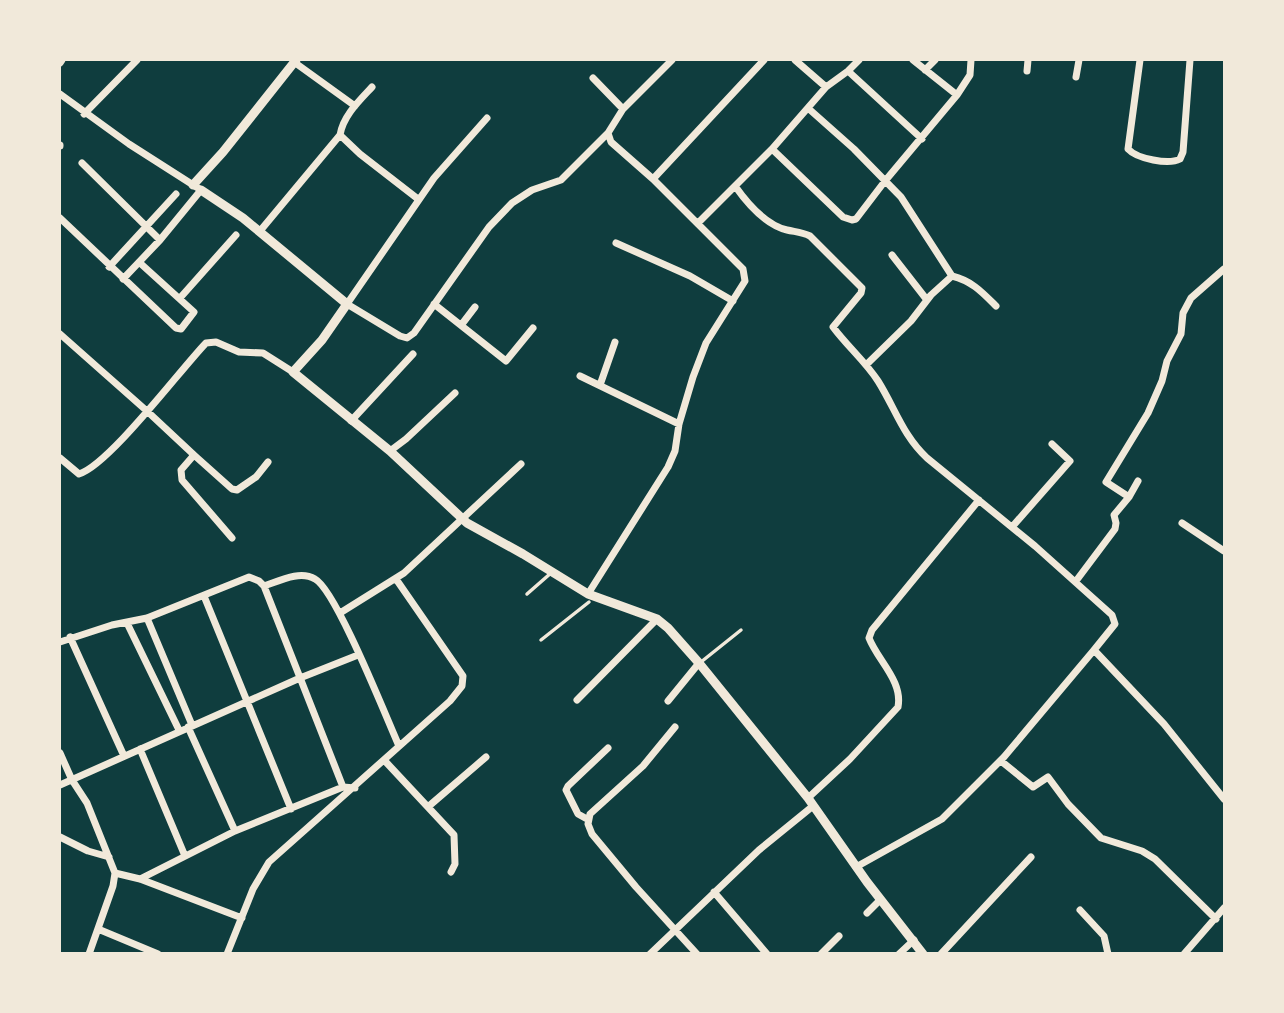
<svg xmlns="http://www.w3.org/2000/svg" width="1284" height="1013" font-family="Mulish,sans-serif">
  <rect width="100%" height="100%" fill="#0f3d3e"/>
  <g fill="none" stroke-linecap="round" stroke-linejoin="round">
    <path stroke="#f1e9da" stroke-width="3.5" d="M527,594L551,573
      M541,640L589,602
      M701,662L741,630"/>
    <path stroke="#f1e9da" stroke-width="7" d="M795,60L826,87
      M913,60L957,95
      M1140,60L1128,149C1137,159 1169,165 1180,159L1183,152L1190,60
      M294,62L355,106
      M60,63L62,60
      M925,70L935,60
      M848,71L922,139
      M1027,71L1028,60
      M1076,77L1079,60
      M593,78L623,109
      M372,87C359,101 343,116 340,135L360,154L418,199
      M60,94L129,144L201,190L160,240L123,279
      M809,109L854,149L901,197L952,276L931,295L911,321L866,365
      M84,114L137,60
      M487,118L434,178L347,304L400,336L407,338L414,333L489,227L512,203L532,190L561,180L608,133L623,109L672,60
      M60,145V146
      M772,149L843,217L852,220L856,219L885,181L957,95L970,75L971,60
      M82,163L160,240
      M653,179L764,60
      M735,186C747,203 766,225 787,230C796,232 802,232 810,236L862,288L861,293L833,327C847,346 865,361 878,381C895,408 903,436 927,458L1035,546L1112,615L1115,624L1094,650L1164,724L1224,799
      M60,218L176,328L181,329L194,312L140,263
      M698,223L772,149L826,87L848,71L859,60
      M260,231L340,135
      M616,243L690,276L733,301
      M892,255L927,300
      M109,267L176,194
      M952,276C972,281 982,292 996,306
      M180,298L236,235
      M434,304L506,361L533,328
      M462,324L475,307
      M60,334L148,412L194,455L181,470L182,480L232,538
      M580,376L679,424
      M600,385L615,342
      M351,421L413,354
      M390,451L406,439L455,393
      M194,455L232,489L237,490L256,477L268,462
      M60,458L79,474C109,465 180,370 206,343L216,342L239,352L263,353L293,372
      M1129,497L1138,481
      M1182,523L1224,551
      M1012,527L1070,461L1052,444
      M1076,581L1115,529L1116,523L1114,515L1129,497L1106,482L1148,413L1162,381L1167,361L1181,334L1183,313L1191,298L1224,269
      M264,586L343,787
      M588,594L668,467L675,451L679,424L693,377L706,343L745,281L743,269L653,179L611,142L608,133
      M204,596L291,809
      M340,613L404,573L521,464
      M147,618L192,725
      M127,623L179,730
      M70,637L124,756
      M60,642L112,625L147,618L249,577L259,581L264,586C279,581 300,570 315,579C336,590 386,717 399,746
      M577,700L657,619
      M668,701L699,663
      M188,727L235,831
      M675,727L643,766L590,814L588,824L592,834L636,887L697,954
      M140,749L185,856
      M60,753L72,780L87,803L115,873
      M385,761L454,835L455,864L451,872
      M1001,761L1033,787L1048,777L1068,804L1101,838L1142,851L1155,859L1216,919
      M60,785L300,678L358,655
      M808,798L850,759L898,707C903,681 878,661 869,638L872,630L979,500
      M429,806L486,757
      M587,819L578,814L566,790L568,786L608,748
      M60,837L88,851L109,857
      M856,867L942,819L1004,757L1094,650
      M115,873L140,879L242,918
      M140,879L235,831L343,787L355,788
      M714,892L767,954
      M1080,910L1104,936L1108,954
      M867,913L880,900
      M98,929L158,954
      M89,954L113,886L115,873
      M227,954L253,889L269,862L450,701L462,686L463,676L396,579
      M650,954L759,850L813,806
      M821,954L839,936
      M899,954L914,940
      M941,954L1031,857
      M1184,954L1224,908"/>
    <path stroke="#f1e9da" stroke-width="9" d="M193,185L223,152L296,60
      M201,190L243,218L347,304L322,340L293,372L390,451L467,523L523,554L588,594L657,619L668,628L699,663L808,798L867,882L923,954"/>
  </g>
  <rect width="1284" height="1013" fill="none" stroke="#f1e9da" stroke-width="122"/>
</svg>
